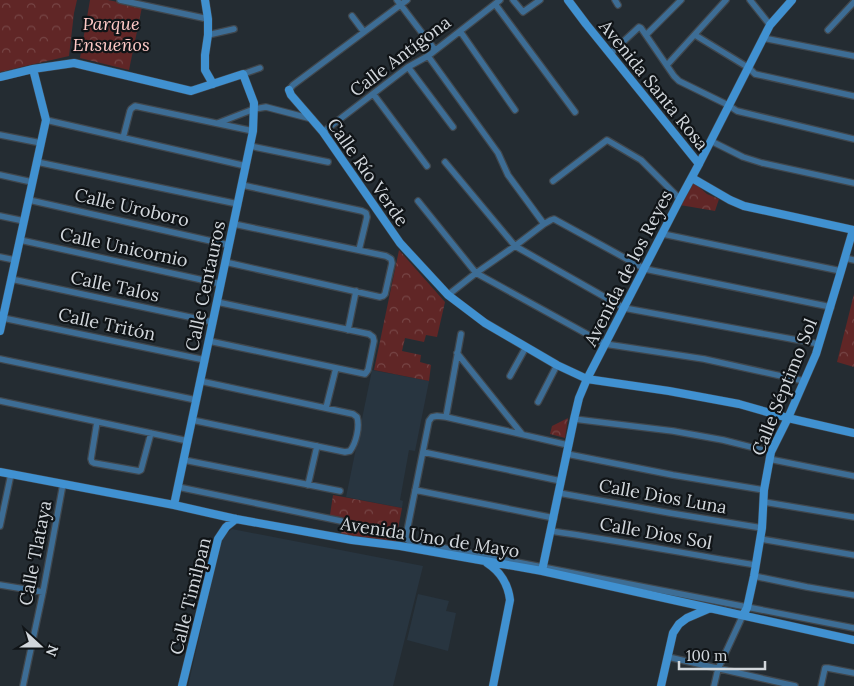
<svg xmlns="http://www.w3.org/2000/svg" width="854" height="686" font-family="Lora,serif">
  <defs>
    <pattern id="park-crowns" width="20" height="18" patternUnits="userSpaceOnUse" patternTransform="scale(1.25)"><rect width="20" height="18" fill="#602626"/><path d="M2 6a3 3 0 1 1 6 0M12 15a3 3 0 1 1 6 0" fill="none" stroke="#764545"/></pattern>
  </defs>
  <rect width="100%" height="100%" fill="#242c32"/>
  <path fill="#283540" d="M372,370L429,381L415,451L409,450L400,500L403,501L402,508L346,497Z
    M232,529L423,566L393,686H188L221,541L226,534Z
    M418,594L449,601L446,611L456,613L448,651L407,640Z"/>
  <path fill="url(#park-crowns)" d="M0,0H77L74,13L69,56L0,72Z
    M90,0H108L142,7L129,70L80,58Z
    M692,181L707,194L719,199L715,211L680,205Z
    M399,250L445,302L437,337L426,335L424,342L405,338L402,351L421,355L420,362L431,365L429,381L374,370Z
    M854,294V367L837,362Z
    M568,418L565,438L550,434L552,426Z
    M333,495L402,508L395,545L341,534L345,518L330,515Z"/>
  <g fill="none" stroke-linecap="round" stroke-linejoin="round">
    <g stroke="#40474d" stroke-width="8">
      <path id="street" d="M120,0L208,19
        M397,0L435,50
        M513,0L523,12L540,0
        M615,0L618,5
        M750,0L770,25
        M495,4L575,112
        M352,16L364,32
        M828,30L854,2
        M460,31L515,110
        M208,35L234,29
        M646,35L681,0
        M695,35L749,68L755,74L854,96
        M763,38L854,56
        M610,54L639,27L641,28L674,76L679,81L728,105L737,111L854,139
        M428,56L498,153L508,175L544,224
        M667,65L726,0
        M408,67L453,127
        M243,74L260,68
        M289,90L293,85L407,0
        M374,95L427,166
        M46,120L246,166
        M218,123L254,109L266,107L312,119
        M323,132L408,67L428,56L500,0
        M0,135L41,143
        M123,138L130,111L131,109L135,106L253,131
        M711,141L743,157L762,163L854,183
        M250,146L328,162
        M37,162L238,204
        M445,162L515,246L624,308L819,344
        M0,175L32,182
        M553,181L607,140L641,160L680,199
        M242,185L362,211L366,213L367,217L359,250
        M29,200L229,245
        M418,201L476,273L605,344L704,359L804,381
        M0,216L24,221
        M663,234L841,271
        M20,240L221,284
        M0,257L15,260
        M845,258L854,260
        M225,262L380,297L383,296L385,294L392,263L391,259L386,256L234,224
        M11,279L213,322
        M448,295L476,273L515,246L544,224L551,220L554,219L645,269L831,307
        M3,318L205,360
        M348,330L356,291
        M209,341L365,374L368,370L374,341L373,337L369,334L217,302
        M457,353L522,434
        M0,359L196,400
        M510,376L526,347
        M0,401L188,441
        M538,402L557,365
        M326,408L336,368
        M446,417L461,334
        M574,419L673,431L723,440L771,452
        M192,420L345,452L350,451C356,443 360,427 357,417L353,414L200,381
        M97,422L91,459L92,462L94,463L139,471L141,470L151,433
        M568,445L446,417L437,416L432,417L429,421L406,536V539L409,541L854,628
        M423,452L561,481
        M567,454L673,475L764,490
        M769,459L854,476
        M184,460L340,491
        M308,485L317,446
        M178,487L341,521
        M415,490L554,518
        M559,493L670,513L762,528
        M764,502L854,517
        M0,526L11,474
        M551,531C620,541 688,554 756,565
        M761,539L854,555
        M754,576L807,587L854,595
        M0,585L43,592
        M668,657L795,686
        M23,686L43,592L63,484
        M714,686L718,669L743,615
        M821,686L825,668H828L854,673"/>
    </g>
    <g stroke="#40474d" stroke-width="9">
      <path id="secondary" d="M205,0L208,19V35L205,55V70L213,84
        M568,0L586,24L699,164
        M0,77L33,69L74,63L191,91L243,74L254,103L253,131L174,505
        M289,90L291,95L323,132L400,243L448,295L485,323L557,365L587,379L669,391L739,404L788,418L854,433
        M692,178L730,200L744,206L854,230
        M0,331L46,120L33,69
        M0,472L174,505L236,519L352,540L400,546L542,571L854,640
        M487,563C501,572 508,584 510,600L493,686
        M542,571L574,419L579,398L587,379L680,199L699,164L770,25L792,0
        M743,615L747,608L754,576L762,528L764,490L771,452L788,418L816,354L841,271L853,230
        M182,686L218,539L226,527L236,519
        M661,686L673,633L679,624L687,618L708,609"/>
    </g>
    <use href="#street" stroke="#3d6d95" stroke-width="5.5"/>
    <use href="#secondary" stroke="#4091d1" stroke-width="8"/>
  </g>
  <g text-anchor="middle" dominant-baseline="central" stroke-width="4.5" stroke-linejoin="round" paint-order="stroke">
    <g font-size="18" font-style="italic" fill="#ffc9c6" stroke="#101417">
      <text x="111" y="23">Parque<tspan x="111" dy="21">Ensueños</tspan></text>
    </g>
    <g font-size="18" fill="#d2d7dc" stroke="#101417">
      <text transform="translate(400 56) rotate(-37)">Calle Antígona</text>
      <text transform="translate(654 85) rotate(51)">Avenida Santa Rosa</text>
      <text transform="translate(368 172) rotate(55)">Calle Río Verde</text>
      <text transform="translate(132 207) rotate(13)">Calle Uroboro</text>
      <text transform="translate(124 247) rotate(12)">Calle Unicornio</text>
      <text transform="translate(628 268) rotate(-63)">Avenida de los Reyes</text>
      <text transform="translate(115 286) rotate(12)">Calle Talos</text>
      <text transform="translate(205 286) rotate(-78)">Calle Centauros</text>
      <text transform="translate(107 324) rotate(12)">Calle Tritón</text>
      <text transform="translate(784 387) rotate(-68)">Calle Séptimo Sol</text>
      <text transform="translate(663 496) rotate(10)">Calle Dios Luna</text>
      <text transform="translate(656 533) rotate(10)">Calle Dios Sol</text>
      <text transform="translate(430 537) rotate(9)">Avenida Uno de Mayo</text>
      <text transform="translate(35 553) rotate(-79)">Calle Tlataya</text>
      <text transform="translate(190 596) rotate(-76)">Calle Timilpan</text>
    </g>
  </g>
  <g transform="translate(40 646) rotate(111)" stroke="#101417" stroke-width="4" paint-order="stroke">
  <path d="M0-4L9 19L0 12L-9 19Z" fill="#d2d7dc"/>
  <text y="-8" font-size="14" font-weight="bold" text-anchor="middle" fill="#d2d7dc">N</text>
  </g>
  <path d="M679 661v8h86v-8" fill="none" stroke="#d2d7dc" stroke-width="2.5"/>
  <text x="686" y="661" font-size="15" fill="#d2d7dc" stroke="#101417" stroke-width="4" paint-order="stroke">100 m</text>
</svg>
